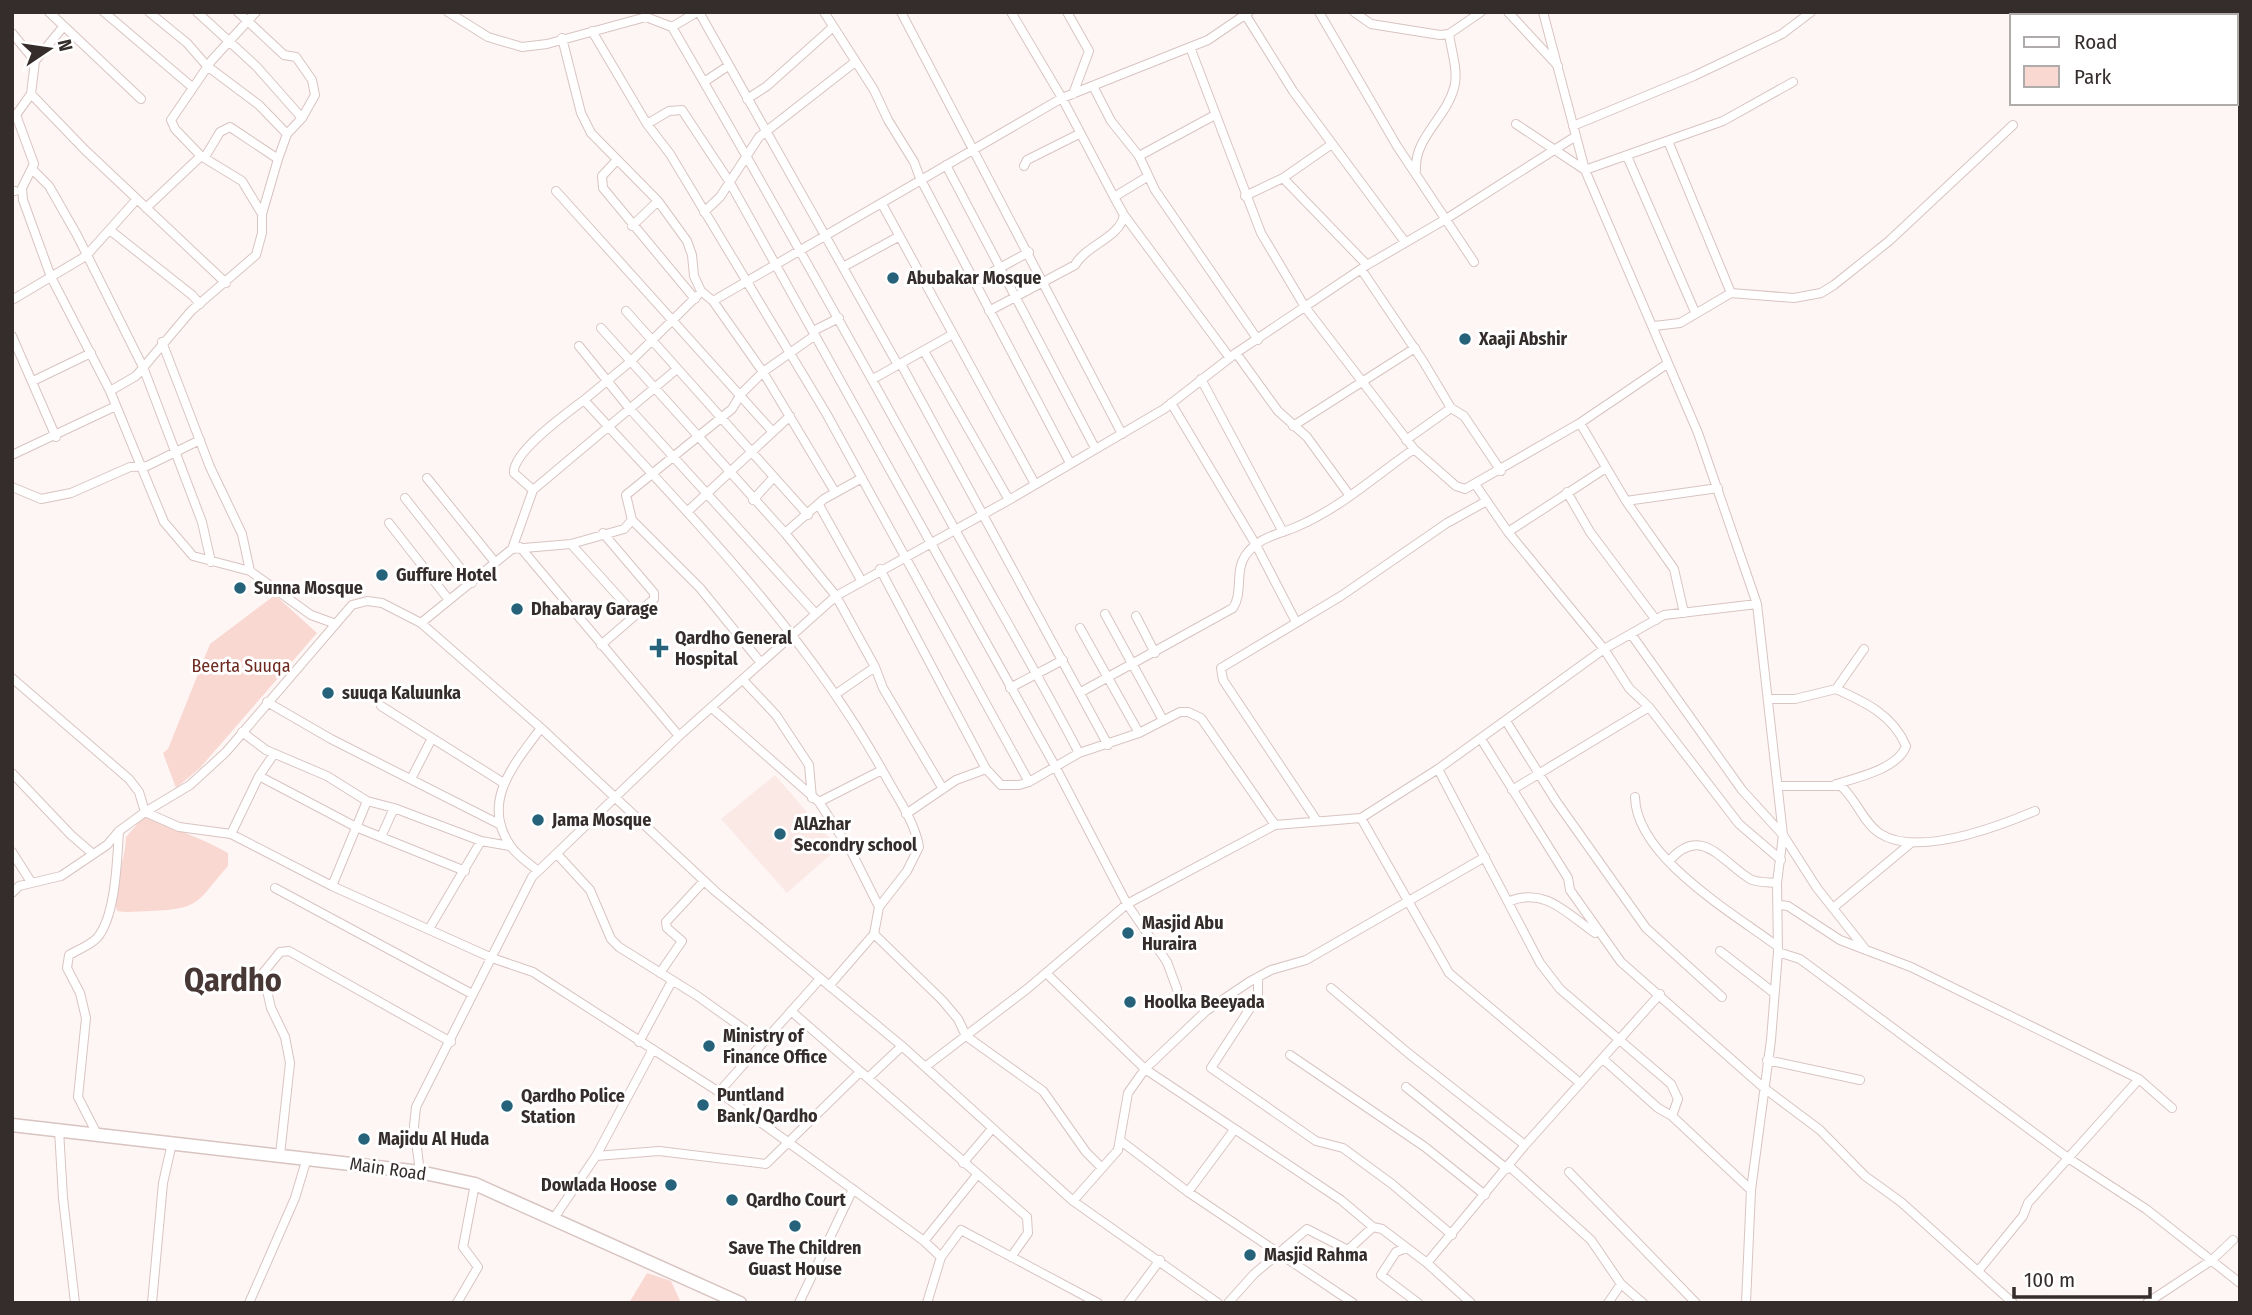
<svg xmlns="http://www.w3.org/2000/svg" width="2252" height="1315" font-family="'Fira Sans Condensed',sans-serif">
  <rect width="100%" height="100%" fill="#fef6f5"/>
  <path fill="#fbe9e6" d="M775,775L838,848L787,893L721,819Z"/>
  <path fill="#f9d8d2" d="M275,595L317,633L200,768L176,788L163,753L168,749L210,644Z
    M147,813C173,831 201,837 228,853V866C197,901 202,909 151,911C139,911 128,913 117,911C111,889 126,860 126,837Z
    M647,1273L671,1281L681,1303H629Z"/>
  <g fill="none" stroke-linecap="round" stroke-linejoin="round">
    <g stroke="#d8c4c1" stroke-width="10">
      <path id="street" d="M49,12L141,99
        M104,12L192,87
        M149,12L187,43L207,66L259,105L287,134
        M197,12L256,66L302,118
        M448,12L488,37L522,47L547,44L646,17L672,27C768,192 861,359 953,526C995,602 1039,676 1079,753
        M699,12L898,365
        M824,12L874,90L888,120L914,162L920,178L1070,463
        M901,12L1122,434
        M1011,12L1062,98L1114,197L1147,177
        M1067,12L1089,51L1073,94
        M1319,12L1397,146L1474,262
        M1354,12L1371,24L1440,35L1449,34L1481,12
        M1508,12L1558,66
        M1543,12L1585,170L1698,433L1757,604L1783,835L1777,883L1778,952L1771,1040L1751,1190L1746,1303
        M1245,14L1293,91L1405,242
        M672,27L697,12
        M592,31L647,124L669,111L682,110L729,181L1055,766L1127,904L1167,962L1177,989
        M12,33L35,61L31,94L16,115L34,164L22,188L23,200L51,277L110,391L164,522L193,556L250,571L311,615L336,624
        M562,38L581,113L591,133L658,201L687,241L692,255L694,276L701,291L713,301L763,372L835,492
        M1190,47L1261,233L1305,307L1414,449
        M35,61L63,27
        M704,82L728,66
        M1093,86L1111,121L1139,156L1155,190L1258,340
        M31,94L85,150L226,283
        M747,99L767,86L833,27
        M647,124L670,154L826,413L1029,782
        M1516,124L1585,170L1723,121L1793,82
        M1573,126L1694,76L1782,34L1811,12
        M1668,141L1731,293
        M201,156L175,129L171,120L212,60L256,12
        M1139,156L1215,115
        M1627,156L1695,312
        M205,157L220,132L230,127L278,159
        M616,161L602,176L603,188L695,299
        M946,165L1095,448
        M1024,166L1027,160L1079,134
        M33,170L49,186L77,235L143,367L202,522L211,562
        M1416,170C1414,138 1446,118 1454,88C1459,72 1451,50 1449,34
        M1283,178L1367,265
        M12,191H15
        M556,191L772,431
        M1245,196L1283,178L1332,144
        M882,204L1035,484
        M146,208L201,156L242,181L262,214
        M704,212L720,197L759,137L855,62
        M1124,215L1230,358
        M632,226L658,201
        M111,231L192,295L200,304
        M843,267L898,237
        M1361,269L1423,361L1451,408L1464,416L1501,471
        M974,282L1029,252
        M12,300L86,256L137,199
        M713,301L1062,98L1208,40L1249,12
        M626,311L808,515
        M989,311L1075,265C1086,245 1120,238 1124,215L1114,197
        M1654,326L1680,323L1731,293L1794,298L1821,293L1834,285L1889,241L2013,125
        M601,328L785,533L836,596L875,667L883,688L943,789
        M813,331L839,318
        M12,336L56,437
        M162,342L210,467L242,534L250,571
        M579,346L630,409L816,614
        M924,351L1009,500
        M1236,353L1278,411L1307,437L1350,496
        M901,364L1108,745
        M873,379L953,334
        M1201,379L1283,532
        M33,381L91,353
        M110,391L136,376L191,311L256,255L262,233V214L278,159L287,134L302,118L315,95L312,80L296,57L284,55L238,12
        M584,400L630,362L697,296
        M1171,403L1256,545L1296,622
        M1580,423L1626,501L1674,569L1684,613
        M1293,426L1415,348
        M1406,440L1451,408
        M12,455L116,406
        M427,478L494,561
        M1475,484L1508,532L1604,649L1629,688L1649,707L1739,824L1781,860
        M12,487L41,499L71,493L130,467L147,466L200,440
        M533,490L514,473C512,452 567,413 584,400C693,519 806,632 885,775C897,797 915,822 919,847L907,871L879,907L874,934L829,986
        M1567,492L1590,532L1656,620
        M405,498L472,583
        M753,500L774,477
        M1626,501L1718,488
        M819,505L861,580
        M687,512L790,416
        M389,523L449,600
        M1508,532L1606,468
        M785,533L824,499L862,478
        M571,544L635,615
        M520,547L679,736
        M512,549L533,490L677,369
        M880,569L986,769
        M1105,614L1163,720
        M1136,616L1155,653
        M421,623L512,549L571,544L624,529L632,520
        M1080,628L1139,733
        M1631,634L1742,790L1783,835L1817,888L1866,950L1911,967L2139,1079L2172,1108
        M601,645L654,599V593L603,533
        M761,663L700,588L632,520L626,495L732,409L741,394L763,372L814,336
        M12,678L129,779L139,792L145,812L179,827L231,834L332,886L492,958L533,972L719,1092L924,1241L941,1257
        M743,680L776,715L809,765L812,798
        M1010,688L1063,660
        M1836,689C1865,702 1893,715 1906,746C1899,768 1857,778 1836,784
        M1081,692L1233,608C1243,593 1235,571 1245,556C1258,537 1277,535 1296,527C1339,509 1375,476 1414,449L1456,486L1465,489L1580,423L1667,364
        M836,694L875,667
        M1768,699H1795L1836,689L1864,649
        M267,702L331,739L501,825
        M381,706L502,782
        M712,708L819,802L852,853L879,907
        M1506,721L1556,801L1646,928L1722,997
        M242,732L266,750L327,776L367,801L394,808L481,841L510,846
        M1481,739L1568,878L1570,890L1621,962L1764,1088L1820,1130L1865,1176L1901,1202L2013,1303
        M1438,769L1540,963L1560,989L1671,1084L1678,1099L1672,1116
        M12,773L71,835L93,854
        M259,776L356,827L465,871
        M411,779L431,740
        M1779,786H1841C1856,799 1863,822 1879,833C1917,858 1997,827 2035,811
        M1512,790L1649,707
        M1635,797C1636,857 1733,913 1777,946
        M819,802L882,770
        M906,814L956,780L986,769L1001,785H1019L1029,782L1079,753L1139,733L1180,712H1188L1201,718L1275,825
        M1361,818L1449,973L1580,1083
        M1317,821L1223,680L1221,668L1341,596L1447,523L1485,502
        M231,834L259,776L274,754
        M381,837L394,808
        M12,852L31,882
        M557,854L590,890L611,939L619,947L696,995L762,1042
        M1669,861C1701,824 1721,861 1750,879C1757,883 1769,882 1777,883
        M538,871C529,863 516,855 510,845C480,801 516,762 541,728
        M332,886L367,801
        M275,888L472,994
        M12,893L19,886L61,876L107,845L119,831L145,812L190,785L226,752L352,605L367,601L382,603L421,623L541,728L715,891L902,1046L1073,1201L1218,1303
        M1508,902C1544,886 1566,913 1595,933
        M1780,905L1788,906L1840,940L1866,950
        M1833,908L1911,843
        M429,929L481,841
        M874,934L942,1000L958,1019L966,1036L1043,1091L1086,1152L1102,1168
        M1720,951L1774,993
        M1778,952L1800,959L2068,1158L2146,1209L2240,1283
        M660,973L682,941L667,928L666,922L704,881
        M1046,973L1145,1069L1341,1200L1373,1227
        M1258,977V996L1211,1068L1316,1141L1343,1148L1392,1184L1452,1235
        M1331,988L1408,1053L1525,1145
        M791,1011L1027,1217L1028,1233L1011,1257
        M639,1042L672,981
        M1290,1055L1425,1147L1485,1195
        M1603,1059L1658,1108L1672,1116L1751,1190
        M1767,1060L1860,1080
        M925,1067L1027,989L1127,904L1275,825L1361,818L1438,769L1604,649L1664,615L1757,604
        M868,1078L902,1046
        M1406,1087L1507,1169
        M719,1092L819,980
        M59,1130L63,1198L75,1303
        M97,1134L78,1097L86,1018L80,993L67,968L69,955C79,949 89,946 97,938C116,916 117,859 119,831
        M1121,1141L1188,1192L1353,1303
        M280,1155L290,1063L285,1037L271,1008L263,973L280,952L289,951L451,1042
        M596,1156L659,1151L766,1164L859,1073
        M963,1163L991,1130
        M1509,1166L1591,1240L1621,1284L1643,1303
        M420,1172L414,1126L416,1107L532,877L679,736L836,596L1009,500L1164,409L1236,353L1367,265L1446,219L1576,136
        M1569,1172L1696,1303
        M1188,1192L1234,1130
        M1073,1201L1118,1150L1128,1093L1145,1069L1206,1011L1249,982L1271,970L1306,960L1485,857
        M554,1218L596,1156L652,1051
        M924,1241L977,1175
        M1406,1248L1396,1252L1381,1275L1418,1303
        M1427,1263L1525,1145L1660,994
        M1979,1270L2023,1216L2028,1203L2139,1079
        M152,1303L163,1183L172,1143
        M249,1303L295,1198L307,1158
        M457,1303L478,1267L463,1247L475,1184
        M799,1303L853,1189
        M927,1303L941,1257L961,1230L1098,1303
        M1128,1303L1160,1260
        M1228,1303L1254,1274L1307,1229L1348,1250L1373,1227L1382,1229L1427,1263L1471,1303
        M1608,1303L1621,1284
        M2147,1303L2212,1260L2233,1240"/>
    </g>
    <g stroke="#d8c4c1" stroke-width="15">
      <path id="primary" d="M12,1125L420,1172L475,1184L740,1303"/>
    </g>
    <use href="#street" stroke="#fff" stroke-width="8"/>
    <use href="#primary" stroke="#fff" stroke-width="12"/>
  </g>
  <g fill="#26627a" stroke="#fff" stroke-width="2.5">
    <circle cx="893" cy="278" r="7"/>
    <circle cx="1465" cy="339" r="7"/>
    <circle cx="382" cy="575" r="7"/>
    <circle cx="240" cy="588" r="7"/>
    <circle cx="517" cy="609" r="7"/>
    <path d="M655.5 637.5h7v7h7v7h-7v7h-7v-7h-7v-7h7z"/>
    <circle cx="328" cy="693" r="7"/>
    <circle cx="538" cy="820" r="7"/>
    <circle cx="780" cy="834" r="7"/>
    <circle cx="1128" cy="933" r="7"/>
    <circle cx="1130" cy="1002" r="7"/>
    <circle cx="709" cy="1046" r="7"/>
    <circle cx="703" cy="1105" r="7"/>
    <circle cx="507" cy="1106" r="7"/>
    <circle cx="364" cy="1139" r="7"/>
    <circle cx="671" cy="1185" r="7"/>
    <circle cx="732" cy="1200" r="7"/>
    <circle cx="795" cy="1226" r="7"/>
    <circle cx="1250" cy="1255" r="7"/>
  </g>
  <g text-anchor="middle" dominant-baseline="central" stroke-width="6" stroke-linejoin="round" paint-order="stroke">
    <g font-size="18" font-weight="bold" fill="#342d2b" stroke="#fff" text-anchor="start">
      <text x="907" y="278">Abubakar Mosque</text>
      <text x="1479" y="339">Xaaji Abshir</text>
      <text x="396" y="575">Guffure Hotel</text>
      <text x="254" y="588">Sunna Mosque</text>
      <text x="531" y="609">Dhabaray Garage</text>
      <text x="675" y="638">Qardho General<tspan x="675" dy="21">Hospital</tspan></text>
      <text x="342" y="693">suuqa Kaluunka</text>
      <text x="552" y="820">Jama Mosque</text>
      <text x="794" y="824">AlAzhar<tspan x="794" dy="21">Secondry school</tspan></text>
      <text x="1142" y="923">Masjid Abu<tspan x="1142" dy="21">Huraira</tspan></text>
      <text x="1144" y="1002">Hoolka Beeyada</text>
      <text x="723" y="1036">Ministry of<tspan x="723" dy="21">Finance Office</tspan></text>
      <text x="717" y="1095">Puntland<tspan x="717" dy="21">Bank/Qardho</tspan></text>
      <text x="521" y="1096">Qardho Police<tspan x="521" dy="21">Station</tspan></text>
      <text x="378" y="1139">Majidu Al Huda</text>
      <text x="657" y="1185" text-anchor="end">Dowlada Hoose</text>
      <text x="746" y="1200">Qardho Court</text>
      <text x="795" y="1248" text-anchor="middle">Save The Children<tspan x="795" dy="21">Guast House</tspan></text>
      <text x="1264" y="1255">Masjid Rahma</text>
    </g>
    <g font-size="18" fill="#6e2a21" stroke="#fff">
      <text x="241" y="666">Beerta Suuqa</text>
    </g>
    <g font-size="18" fill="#342d2b" stroke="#fff">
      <text transform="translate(388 1169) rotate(8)">Main Road</text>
    </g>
    <g font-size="32" font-weight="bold" fill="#473835" stroke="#fff">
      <text x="233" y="980">Qardho</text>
    </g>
  </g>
  <rect width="2252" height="1315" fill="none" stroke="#342d2b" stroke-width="28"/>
  <rect x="2010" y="14" width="228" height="91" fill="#ffffff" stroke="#aeabaa" stroke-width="2"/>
  <rect x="2024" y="37" width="35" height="10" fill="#ffffff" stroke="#aeabaa" stroke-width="2"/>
  <text x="2074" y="49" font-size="21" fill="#342d2b">Road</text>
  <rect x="2024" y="66" width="35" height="21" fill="#f9d8d2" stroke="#aeabaa" stroke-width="2"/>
  <text x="2074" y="84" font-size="21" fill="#342d2b">Park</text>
  <g transform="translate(49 49) rotate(77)" stroke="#ffffff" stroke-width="5" paint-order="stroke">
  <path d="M0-5L12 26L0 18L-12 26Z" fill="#342d2b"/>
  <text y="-10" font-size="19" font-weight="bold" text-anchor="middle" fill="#342d2b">N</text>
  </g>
  <path d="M2014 1287v10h136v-10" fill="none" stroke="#342d2b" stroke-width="3.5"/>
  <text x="2024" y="1287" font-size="21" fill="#342d2b" stroke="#ffffff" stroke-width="5" paint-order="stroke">100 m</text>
</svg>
